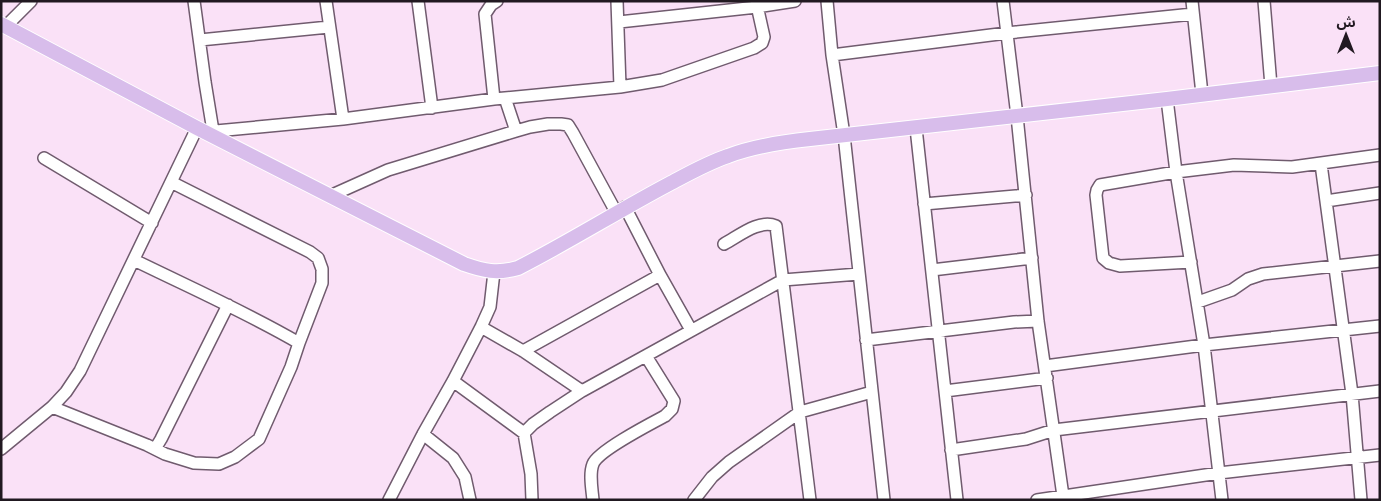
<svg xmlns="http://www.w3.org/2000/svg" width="1381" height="501" font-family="Jost,'Noto Sans Arabic',sans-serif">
  <rect width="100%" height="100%" fill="#fae1f7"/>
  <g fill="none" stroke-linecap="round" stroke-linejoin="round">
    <g stroke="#705b6e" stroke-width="14">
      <path id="minor" d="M194,1L205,82L213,131
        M326,1L343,119
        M418,1L432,108
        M617,1L620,87
        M827,1L832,55L844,135L884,500
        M1003,1L1017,116L1038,321L1063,496
        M1192,1L1202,94
        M1264,1L1271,86
        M619,22L757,7L795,1
        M6,26L31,1
        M200,40L329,27
        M832,55L1007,33L1193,14
        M505,98L516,131
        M494,99L485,14L491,5L497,1
        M1167,99L1176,172L1204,345L1222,500
        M916,128L957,500
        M205,132L343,119L494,99L620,87L662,80L754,48L762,43L764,37L756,1
        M44,158L152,223
        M1321,164L1352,394L1361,500
        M330,196L388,170L516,131L530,127L548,124H561L568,125L573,133L616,212
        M1326,201L1380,193
        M924,204L1026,195
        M625,207L660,275L691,330
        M724,244C739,236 759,219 776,226L810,500
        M134,260C189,287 246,312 299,343
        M1191,262L1120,266L1109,263L1103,258L1096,195L1097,190L1100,185L1176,172L1234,165L1292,167L1380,155
        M932,270L1032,258
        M1198,302L1232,290L1248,279L1263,274L1380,261
        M481,327L523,351L582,391
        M866,340L1014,322L1038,321
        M523,351L660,275
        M1045,366L1204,345L1380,326
        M453,381L524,433L531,474L532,500
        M945,391L1047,378
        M52,407L147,445L165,454L194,463L219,464L235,457L259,439L291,367L299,343L322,283V269L318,258L310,252L171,182
        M524,433L533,424L550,412L582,391L783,280L859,274
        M423,434L453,458L465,477L470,500
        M1,449L52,407L66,392L80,371L197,128
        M155,449L161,439L228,305
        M951,450L1026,439L1054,430L1380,391
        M389,500L423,434L453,381L481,327L490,307L494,272
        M593,500C592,489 589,474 593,464C598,451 650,424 665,416L672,409L674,401L646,356
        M694,500L712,477L729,462L800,412L872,392
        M1037,500L1219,473L1380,455"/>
    </g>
    <g stroke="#fff" stroke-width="16">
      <path id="major" d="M1,24L197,128L464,264C484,271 497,274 518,268C569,242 618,211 669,184C688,174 707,163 728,156C754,146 782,142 810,139L1167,99L1380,73"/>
    </g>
    <use href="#minor" stroke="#fff" stroke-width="11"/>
    <use href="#major" stroke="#d8bdeb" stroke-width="14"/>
  </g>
  <rect width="1381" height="501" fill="none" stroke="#211921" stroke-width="5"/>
  <g transform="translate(1346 35)" stroke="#fae1f7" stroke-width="4" paint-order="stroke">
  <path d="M0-4L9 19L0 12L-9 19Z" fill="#211921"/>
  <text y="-8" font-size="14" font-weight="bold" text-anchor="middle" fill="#211921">ش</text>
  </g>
</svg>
